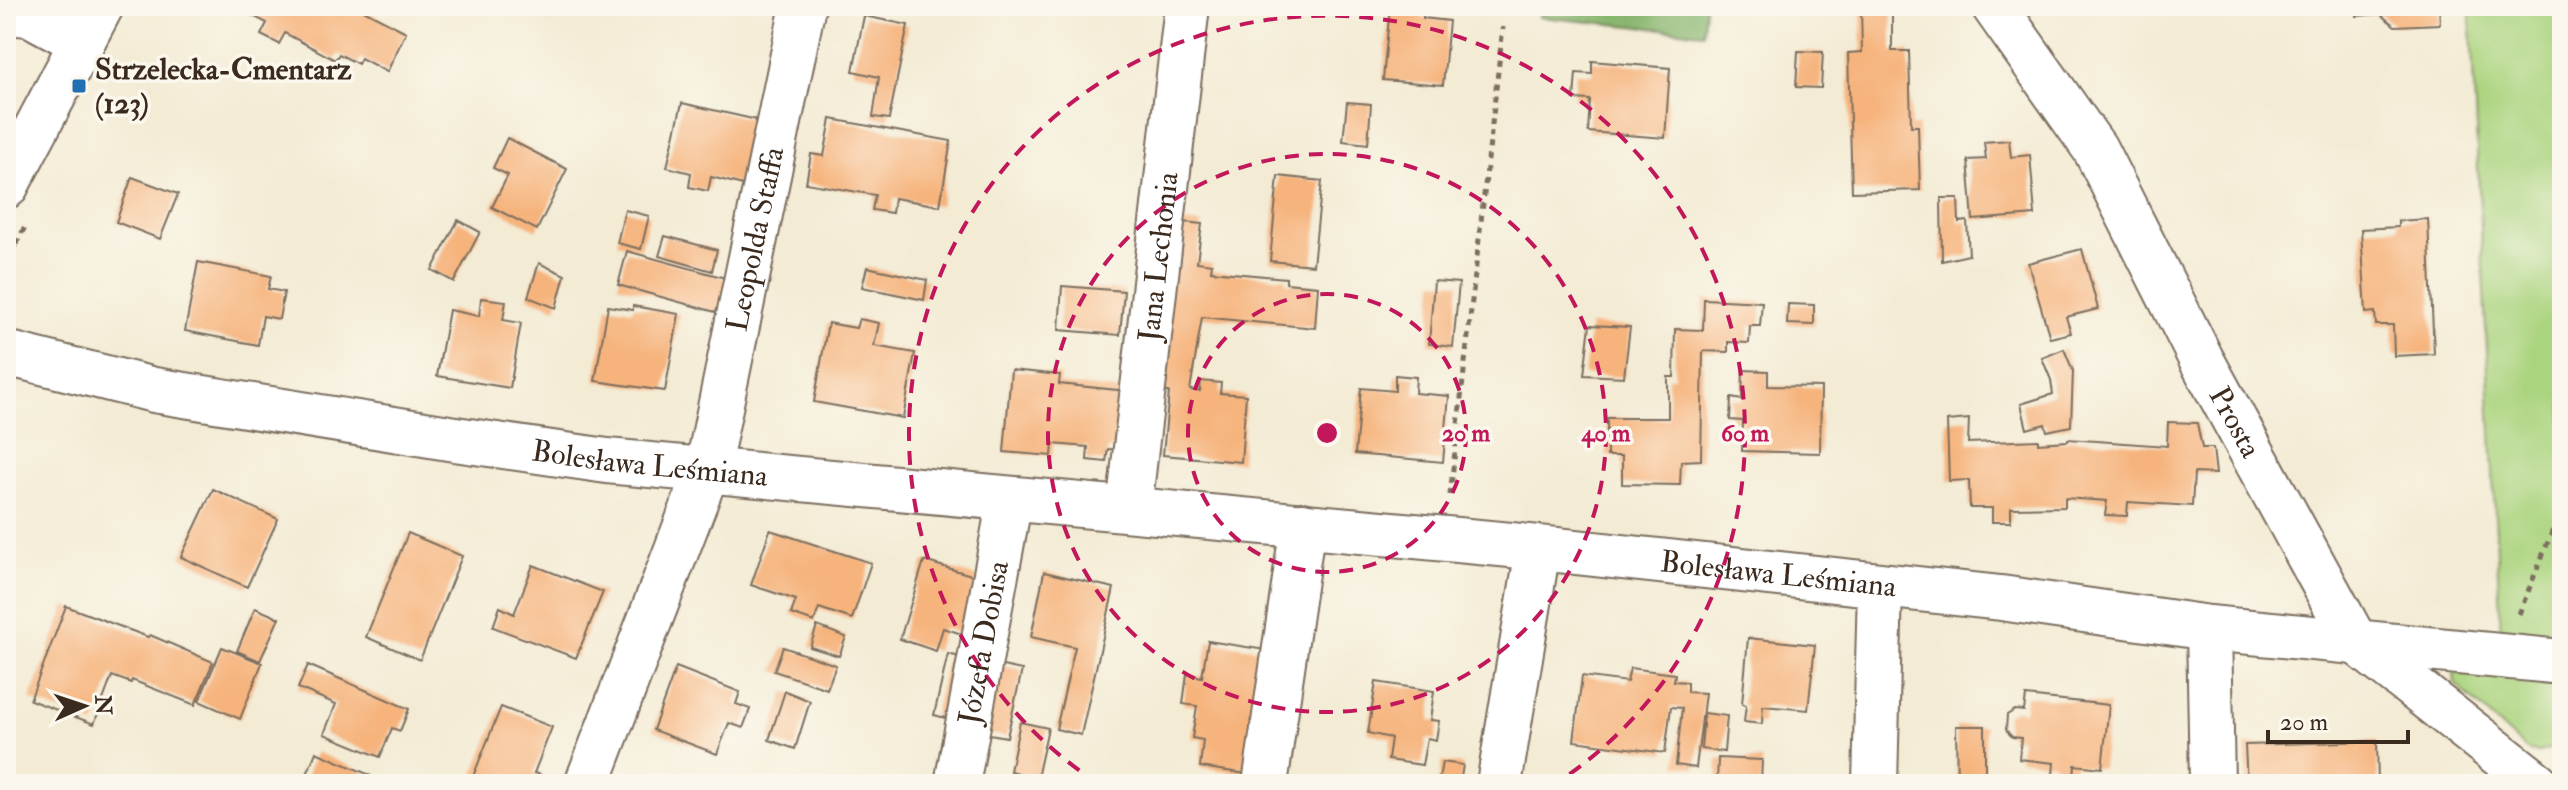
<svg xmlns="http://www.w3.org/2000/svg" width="2568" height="790" font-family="'IM FELL Double Pica',serif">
  <rect width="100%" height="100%" fill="#fbf7ec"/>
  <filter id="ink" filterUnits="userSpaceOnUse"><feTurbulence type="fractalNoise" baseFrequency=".0125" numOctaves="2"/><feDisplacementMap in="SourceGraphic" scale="16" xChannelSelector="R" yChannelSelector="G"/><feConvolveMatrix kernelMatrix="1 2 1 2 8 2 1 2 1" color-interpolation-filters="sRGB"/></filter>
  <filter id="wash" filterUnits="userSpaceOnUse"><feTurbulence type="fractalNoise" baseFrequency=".006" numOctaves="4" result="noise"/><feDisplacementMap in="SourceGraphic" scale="32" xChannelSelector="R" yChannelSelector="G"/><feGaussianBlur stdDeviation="1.8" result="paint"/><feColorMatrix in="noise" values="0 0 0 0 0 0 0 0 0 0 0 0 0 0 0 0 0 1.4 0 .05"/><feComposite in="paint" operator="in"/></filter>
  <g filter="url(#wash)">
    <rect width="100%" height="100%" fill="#f3ebd4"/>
    <path fill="#abd47f" stroke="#737f4e" stroke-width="2" d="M2470,6H2562V662L2502,656Z
      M2454,673L2545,676L2562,685V728L2556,746L2540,752L2528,751L2455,684Z"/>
    <path fill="#88b66e" stroke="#627046" stroke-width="2" d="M1540,6H1705L1703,33L1539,17Z"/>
    <g id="blocks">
      <path fill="#f6b37c" d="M233,6H356L406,32L387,72L361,58L358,64L339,54L335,60L285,33L279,44L261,35L267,23Z
        M1112,6H1145V12Z
        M1390,6H1424L1423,18L1449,21L1443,85L1383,80Z
        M1861,6H1892V51H1909L1911,126H1918L1920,190L1852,192L1848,53L1862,52Z
        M2357,6H2439L2440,24L2395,26L2380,14L2357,16Z
        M864,16L908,25L889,119L873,117L879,77L853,71Z
        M1798,51L1823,52L1821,88L1796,87Z
        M1592,61L1670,68L1665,138L1588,132L1590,100L1574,99L1576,73L1592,74Z
        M1347,102L1371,104L1368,144L1343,141Z
        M682,103L757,120L743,185L711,177L708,191L689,187L691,173L667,167Z
        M831,119L951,141L940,206L894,198L892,213L872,210L875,195L806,183L811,154L824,156Z
        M507,138L567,169L537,230L492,207L508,175L493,168Z
        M2009,140L2011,157L2030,155L2035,215L1973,220L1968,160L1986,159L1984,142Z
        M1278,176L1322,181L1313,265L1270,261Z
        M132,177L178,194L160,239L116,222Z
        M1941,198H1958L1959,222L1967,221L1969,255L1942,261Z
        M625,210L649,216L641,249L617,243Z
        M2428,219L2434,354L2394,356L2393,325H2376L2375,312L2366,313L2361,229L2398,227V221Z
        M458,220L480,232L454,282L432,270Z
        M1174,221L1202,224L1197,262L1212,264L1211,271L1286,278V283L1318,286L1315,328L1202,317L1190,390L1200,391L1201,381L1221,383L1220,393L1246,395L1241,462L1163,455L1169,392L1154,391Z
        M665,236L717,250L712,271L659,256Z
        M2082,249L2098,309L2066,317L2071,333L2050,338L2028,263Z
        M627,251L729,279L719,313L618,285Z
        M198,262L271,276L268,289L284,292L279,319L263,316L258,345L185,331Z
        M539,263L565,275L556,308L528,297Z
        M867,267L927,280L924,300L862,287Z
        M1434,281L1459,283L1453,347L1429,344Z
        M1062,286L1124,291L1120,335L1059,330Z
        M481,298L506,301L503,320L521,323L510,388L437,376L449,310L479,316Z
        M1704,299L1762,302L1760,326H1750L1749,343L1728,342V352L1703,351L1701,460L1681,461L1680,485L1622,484V456H1607V418H1668V377H1674L1675,329L1703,330Z
        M1788,304L1814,305V325L1787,324Z
        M608,306L633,310V306L679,314L665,391L595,381Z
        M859,319L879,323L874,346L915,353L903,418L814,402L828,323L856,328Z
        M1590,325L1630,327L1624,377L1584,375Z
        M2064,349L2073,371L2071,426L2047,431L2045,424L2027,429L2021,404L2053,394L2051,380L2042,358Z
        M1011,370L1060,375L1059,384L1127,391L1121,450L1108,449L1106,462L1087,460L1088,447L1053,444L1052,456L1004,452Z
        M1743,370L1768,371V386L1821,387L1820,453L1742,451L1743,421L1730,420L1731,398L1742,400Z
        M1395,375L1416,377L1415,393L1449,396L1443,462L1355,454L1361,388L1395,391Z
        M1969,419L1968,443L2038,440V443L2068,441V439L2167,446L2168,422L2197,423L2202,448H2213L2216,474L2194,473L2192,506L2128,502L2127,516L2105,515L2107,501L2065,498V507L2011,508V522H1992V508H1970L1969,480L1949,481L1947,421Z
        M213,489L278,519L247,587L181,557Z
        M770,530L871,563L852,619L819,608L814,622L791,614L796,600L751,585Z
        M408,533L462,556L420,660L366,637Z
        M924,561L978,577L962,634L943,628L936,651L900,639Z
        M533,565L603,592L576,658L493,627L500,607L514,614Z
        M1044,572L1114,588L1081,735L1056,729L1075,647L1031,637Z
        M66,606L148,637L150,635L213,662L195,705L132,680L131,683L112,676L94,724L30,700Z
        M255,608L279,618L260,661L237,651Z
        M817,626L846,637L839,656L810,647Z
        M1748,638L1815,645L1808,710L1763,706L1762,724L1744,722L1746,705L1742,704Z
        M1208,641L1266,650L1247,774L1200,767L1203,740L1192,738L1197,706L1183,704L1187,674L1202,677Z
        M222,647L262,663L240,719L199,701Z
        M783,647L836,665L827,689L774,671Z
        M948,654L971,660L957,721L934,715Z
        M993,664L1022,670L1007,737L978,732Z
        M308,665L409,709L400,731L392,728L380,757L324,734L336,704L298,688Z
        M676,667L740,692L736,704L750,709L743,728L729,723L717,754L653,730Z
        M1630,668L1675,674L1674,681L1687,682V692L1705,693L1696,768L1676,765L1682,708L1671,707L1665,753L1574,741L1582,676L1627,682Z
        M1376,682L1434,691L1430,720L1439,721L1436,740L1427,738L1422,765L1388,760L1391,738L1368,733Z
        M785,691L810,701L795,749L769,740Z
        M2026,696L2109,705L2102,768L2075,765L2074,777L2053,775L2054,763L2019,759L2021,738L2012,737L2006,730L2007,715L2015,710L2024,711Z
        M501,707L552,727L534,773L541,775L538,784H470Z
        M1704,713L1727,716L1724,752L1701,749Z
        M1020,722L1048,728L1037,778L1010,771Z
        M1956,726H1985V776H1982V784H1957Z
        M2377,741L2378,784H2247L2245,745Z
        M316,752L370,775L367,784H303Z
        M1718,758L1762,760L1761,784H1717Z
        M1442,762L1463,765L1460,784H1438Z"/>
    </g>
  </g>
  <g filter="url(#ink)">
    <use href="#blocks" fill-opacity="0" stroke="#7b6e5e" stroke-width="2"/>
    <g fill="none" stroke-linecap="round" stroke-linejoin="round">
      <g stroke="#7b6e5e" stroke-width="48">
        <g id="minor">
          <path id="s1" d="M1994,6L2095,149L2201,359L2355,641L2537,784"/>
          <path d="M6,12L30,14L82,42"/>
          <path id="s2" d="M6,353L154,390L455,439L607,461L1511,545L2001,598L2209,628L2562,662"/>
          <path id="s3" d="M1129,509L1187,6"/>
          <path d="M2209,628L2212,784"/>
          <path id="s4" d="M587,784L707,471L803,6"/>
          <path id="s5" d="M957,784L1010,499"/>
          <path d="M1265,784L1303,525"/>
          <path d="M1499,784L1538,549"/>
          <path d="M1875,784L1880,586"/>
        </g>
      </g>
      <g stroke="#7b6e5e" stroke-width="48">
        <path id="major" d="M6,186L101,6"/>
      </g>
      <path stroke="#7b6e5e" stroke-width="5" stroke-dasharray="6 6" stroke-linecap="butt" d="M6,240L16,244L6,262
        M16,244L25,227
        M1450,495L1503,27
        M2519,614L2562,507"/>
      <use href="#minor" stroke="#fff" stroke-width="44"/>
      <use href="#major" stroke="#fff" stroke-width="44"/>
    </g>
  </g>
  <g fill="none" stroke="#c2185b" stroke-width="4" stroke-dasharray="14 10">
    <circle cx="1327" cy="433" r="139"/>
    <circle cx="1327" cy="433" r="279"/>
    <path d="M1099 784A418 418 0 1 1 1555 784"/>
  </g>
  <rect fill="#1f6fb2" stroke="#fbf7ec" stroke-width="3" x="71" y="78" width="16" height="16" rx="4"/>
  <g text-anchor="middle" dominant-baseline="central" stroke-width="7" stroke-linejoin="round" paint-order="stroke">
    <g font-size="30" font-weight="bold" fill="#3b2a1e" stroke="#fbf7ec" text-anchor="start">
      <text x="95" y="69">Strzelecka-Cmentarz<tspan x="95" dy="34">(123)</tspan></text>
    </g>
    <g font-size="30" fill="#3b2a1e" stroke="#fbf7ec">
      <text stroke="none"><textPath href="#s4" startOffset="572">Leopolda Staffa</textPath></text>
      <text stroke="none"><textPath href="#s3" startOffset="254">Jana Lechonia</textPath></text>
      <text stroke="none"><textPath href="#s1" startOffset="482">Prosta</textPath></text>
      <text stroke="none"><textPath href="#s2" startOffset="654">Bolesława Leśmiana</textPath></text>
      <text stroke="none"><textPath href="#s2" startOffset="1788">Bolesława Leśmiana</textPath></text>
      <text stroke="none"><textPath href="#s5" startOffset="144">Józefa Dobisa</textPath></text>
    </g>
  </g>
  <circle cx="1327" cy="433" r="12" fill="#c2185b" stroke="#fbf7ec" stroke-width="4"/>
  <g font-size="24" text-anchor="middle" font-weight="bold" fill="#c2185b" stroke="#fbf7ec" stroke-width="7" stroke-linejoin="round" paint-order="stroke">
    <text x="1466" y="441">20 m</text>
    <text x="1606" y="441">40 m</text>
    <text x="1745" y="441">60 m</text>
  </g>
  <rect width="2568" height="790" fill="none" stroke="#fbf7ec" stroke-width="32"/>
  <g transform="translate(84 706) rotate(87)" stroke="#fbf7ec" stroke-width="6" paint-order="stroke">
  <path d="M0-6L14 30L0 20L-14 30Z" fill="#3b2a1e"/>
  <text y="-12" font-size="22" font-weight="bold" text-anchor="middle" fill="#3b2a1e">N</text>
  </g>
  <path d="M2268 730v12h140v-12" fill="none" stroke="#3b2a1e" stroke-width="4"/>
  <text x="2280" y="730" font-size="24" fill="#3b2a1e" stroke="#fbf7ec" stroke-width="6" paint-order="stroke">20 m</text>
</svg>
